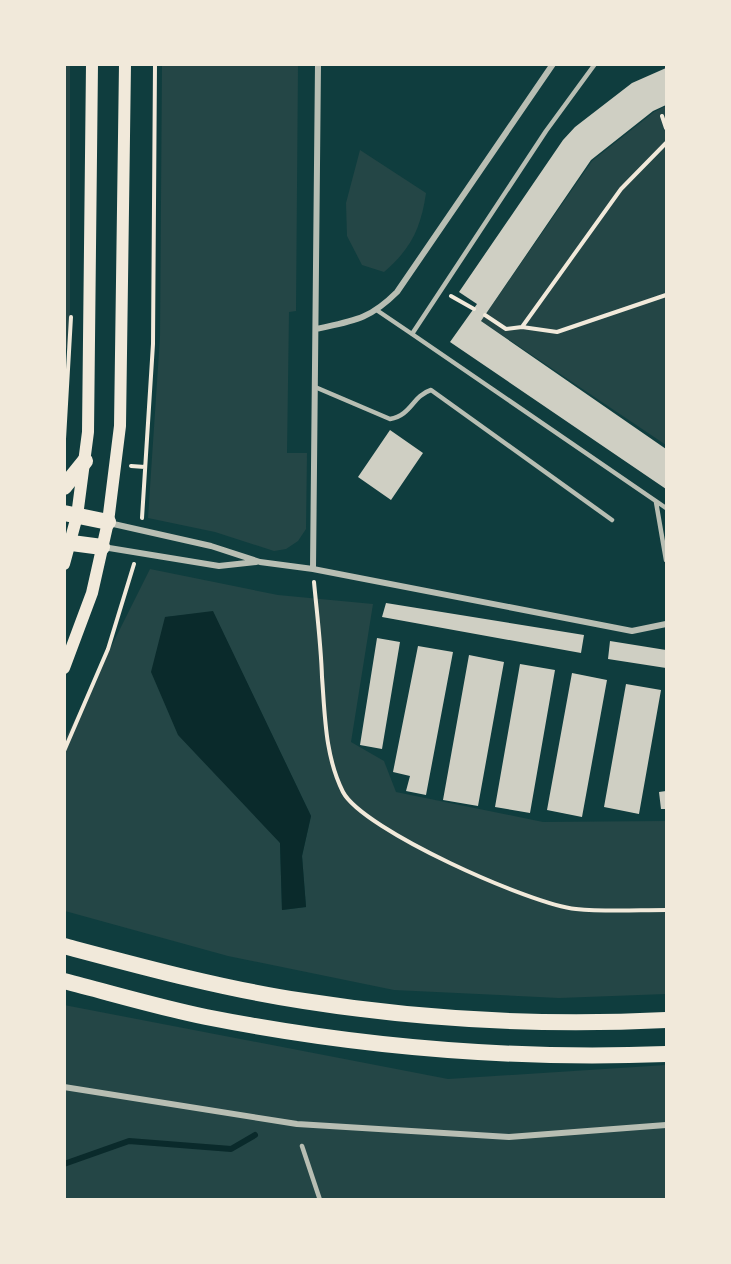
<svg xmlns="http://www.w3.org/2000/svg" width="731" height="1264" font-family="'Open Sans',sans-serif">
  <rect width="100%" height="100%" fill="#0f3d3e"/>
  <path fill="#244646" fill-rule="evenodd" d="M64,65H70V341L65,351Z
    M162,65H298L296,311L289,312L287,453H307L306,529L298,541L286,549L274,551L215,532L148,518L160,337Z
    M666,106V445L481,321L592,161L654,112Z
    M360,150L426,193C421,228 411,249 384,272L362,265L347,236L346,203Z
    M150,569L278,595L373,604L351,742L384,761L396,792L543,822L666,821V994L559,998L394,990L228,956L65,911L64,741ZM213,612L311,816L302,856L306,907L282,910L280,843L166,617Z
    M64,1005L448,1079L666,1065V1199H65Z"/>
  <path fill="#0a2a2b" d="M213,611L311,816L302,856L306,907L282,910L280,843L178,735L151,672L165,617Z"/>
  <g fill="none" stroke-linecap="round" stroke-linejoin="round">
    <path stroke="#0a2a2b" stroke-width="6" d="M64,1164L129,1141L231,1149L255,1135"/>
  </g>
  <path fill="#cfcfc3" d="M666,68V105L653,111L591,160L481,321L666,449V489L450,342L477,304L459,292L563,140L575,127L632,83Z
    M390,430L423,453L391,500L358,477Z
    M386,603L584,635L581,653L382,617Z
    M377,638L400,642L382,749L360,745Z
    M610,641L666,650V668L608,659Z
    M418,646L453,652L426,795L406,791L410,776L393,772Z
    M469,655L504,662L478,806L443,800Z
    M520,664L555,670L530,813L495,807Z
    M572,673L607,680L582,817L547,810Z
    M626,684L661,690L639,814L604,807Z
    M666,791V809H661L659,792Z"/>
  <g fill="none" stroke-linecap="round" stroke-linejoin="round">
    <path stroke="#f1e9da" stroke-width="4" d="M662,116L666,128
      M451,296L474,309
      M485,315L506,329L522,327L557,332L666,295
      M522,327L621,189L666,143
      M64,439L71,317
      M131,466L145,467
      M142,518L153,344L155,64
      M314,582C317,614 321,645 322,677C325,716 325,756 343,792C363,830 532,905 576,909C605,912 637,910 666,910
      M64,751L108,649L134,564"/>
    <path stroke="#b8beb3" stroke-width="4.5" d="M378,311L412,334L546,131L595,64
      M412,334L666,508
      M315,387L390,419C412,415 412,396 431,390L612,520
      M656,502L666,560
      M302,1146L320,1200"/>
    <path stroke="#b8beb3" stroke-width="6" d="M316,329C353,321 369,320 397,292L553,64
      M109,523L211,546L260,562L313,569L632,631L666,624
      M103,547L219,566L256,562
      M313,569L318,64
      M64,1087L297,1124L509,1137L666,1125"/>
    <path stroke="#f1e9da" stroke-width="12" d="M64,564L77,516L88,432L92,64
      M64,668L92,593L108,522L120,426L125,64"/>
    <path stroke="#f1e9da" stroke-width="16" d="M64,487L85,461
      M64,513L108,522
      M64,542L102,547
      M64,946C143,967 224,989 304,1001C424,1020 545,1026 666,1020
      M64,981C111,993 158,1007 206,1017C358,1047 512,1060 666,1054"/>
  </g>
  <rect width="731" height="1264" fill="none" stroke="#f1e9da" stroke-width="132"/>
</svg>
